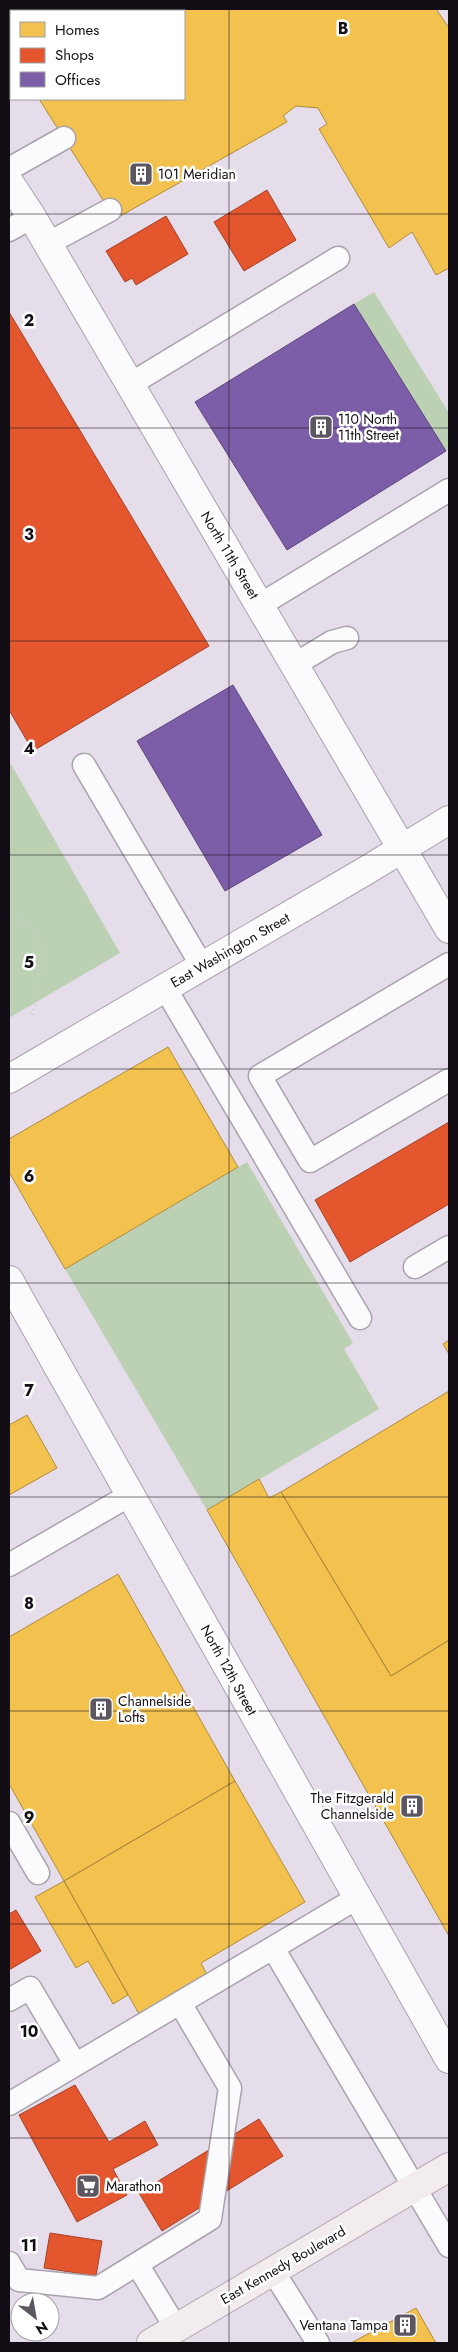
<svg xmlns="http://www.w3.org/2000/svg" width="458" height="2352" font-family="Jost,sans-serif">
  <rect width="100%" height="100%" fill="#e5ddea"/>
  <path fill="#bcd0b4" d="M374,292L449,413V449L446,451L354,304Z
    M9,761L120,953L9,1018Z
    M247,1162L353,1343L344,1349L379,1409L207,1510L65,1269Z"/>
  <path fill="#f2c14e" stroke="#af8b3d" d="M9,9H436L449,28V268L436,275L412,232L389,248L319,129L327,124L318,108L296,106L283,116L287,122L115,219L39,99H184V11H11V56L9,52Z
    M168,1047L238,1167L65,1269L9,1172V1139Z
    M449,1340V1354L443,1344Z
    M449,1391V1640L391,1676L281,1492Z
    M27,1415L57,1468L9,1495V1425Z
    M259,1479L269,1498L281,1492L391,1676L449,1640V1936L207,1510Z
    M118,1574L235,1781L64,1881L9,1784V1637Z
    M235,1781L305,1902L201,1963L207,1975L139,2014L64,1881Z
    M64,1881L128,1995L113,2004L88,1961L76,1968L35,1897Z
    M416,2308L436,2343H351Z"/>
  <path fill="#e4572e" stroke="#a54127" d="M267,190L296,240L244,271L214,222Z
    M166,216L188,254L136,285L132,278L125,282L106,251Z
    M9,312L209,646L33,751L9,710Z
    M449,1122V1204L350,1262L315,1200Z
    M16,1910L41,1951L9,1970V1914Z
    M75,2085L109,2142L145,2121L158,2145L113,2169L127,2195L77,2222L19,2115Z
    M259,2119L283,2156L162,2231L139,2193Z
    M50,2233L102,2241L96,2276L44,2268Z"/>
  <path fill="#7b5ea7" stroke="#5c467c" d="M354,304L446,451L287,550L195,402Z
    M233,685L322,835L225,891L137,741Z"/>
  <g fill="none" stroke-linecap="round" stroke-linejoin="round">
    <g stroke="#a8a3ac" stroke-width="25">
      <path id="lane" d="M9,169L64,138
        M9,230L32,217
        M47,244L110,210
        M129,385L338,258
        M260,605L449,490
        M294,665L332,642L347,638
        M84,765L202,966
        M449,964L260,1076L310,1161L449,1080
        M165,988L360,1318
        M415,1267L449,1247
        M9,1565L130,1495
        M9,1823L38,1873
        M273,1948L449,2246
        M9,2000L30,1988L75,2064
        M9,2104L357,1898
        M9,2263L19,2280L98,2288L210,2219L230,2088L180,2003
        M137,2264L176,2328
        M273,2271L318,2343"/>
    </g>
    <g stroke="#a8a3ac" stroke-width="30">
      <path id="street" d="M9,182L32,217L449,929
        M9,1079L367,870L449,820
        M9,1280L449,2059"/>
    </g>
    <g stroke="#b9aab1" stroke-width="30">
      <path id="primary" d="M151,2343L449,2167"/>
    </g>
    <path stroke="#cdcbcf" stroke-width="3" stroke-dasharray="1 4" stroke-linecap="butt" d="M9,914C16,918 26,923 32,929C49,946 37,996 32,1017"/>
    <use href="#lane" stroke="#fbfafc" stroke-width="22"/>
    <use href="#street" stroke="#fbfafc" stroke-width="28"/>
    <use href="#primary" stroke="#f3ecef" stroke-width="28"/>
  </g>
  <path fill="none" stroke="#130e16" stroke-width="1" stroke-opacity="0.55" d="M229,9V2343M9,214H449M9,428H449M9,641H449M9,855H449M9,1069H449M9,1283H449M9,1497H449M9,1711H449M9,1924H449M9,2138H449"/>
  <defs>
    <g id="building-square" transform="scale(1.25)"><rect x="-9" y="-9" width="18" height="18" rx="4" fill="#5c5660" stroke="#fff"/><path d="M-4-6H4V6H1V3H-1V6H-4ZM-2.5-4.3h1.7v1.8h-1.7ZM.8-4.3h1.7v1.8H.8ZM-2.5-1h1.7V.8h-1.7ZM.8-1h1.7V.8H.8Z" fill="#fff"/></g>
    <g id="supermarket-square" transform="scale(1.25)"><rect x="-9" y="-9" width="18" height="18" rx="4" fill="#5c5660" stroke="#fff"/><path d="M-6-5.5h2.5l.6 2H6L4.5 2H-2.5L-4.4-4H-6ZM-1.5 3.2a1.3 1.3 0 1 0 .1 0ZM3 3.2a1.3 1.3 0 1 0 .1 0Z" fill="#fff"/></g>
  </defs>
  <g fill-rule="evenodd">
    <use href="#building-square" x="141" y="174"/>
    <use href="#building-square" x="321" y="427"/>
    <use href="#building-square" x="101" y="1709"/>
    <use href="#building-square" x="412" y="1806"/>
    <use href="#supermarket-square" x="88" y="2186"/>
    <use href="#building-square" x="405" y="2325"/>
  </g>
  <g text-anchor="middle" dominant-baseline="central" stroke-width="5" stroke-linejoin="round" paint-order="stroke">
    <g font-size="14" fill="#130e16" stroke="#fff" text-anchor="start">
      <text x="158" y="174">101 Meridian</text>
      <text x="338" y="419">110 North<tspan x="338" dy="16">11th Street</tspan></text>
      <text x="118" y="1701">Channelside<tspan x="118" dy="16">Lofts</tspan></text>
      <text x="394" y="1798" text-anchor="end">The Fitzgerald<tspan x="394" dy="16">Channelside</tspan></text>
      <text x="106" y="2186">Marathon</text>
      <text x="388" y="2325" text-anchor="end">Ventana Tampa</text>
    </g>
    <g font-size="14" fill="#130e16" stroke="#fff">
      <text transform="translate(230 555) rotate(59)">North 11th Street</text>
      <text transform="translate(230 950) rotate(-30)">East Washington Street</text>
      <text transform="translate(229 1670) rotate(61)">North 12th Street</text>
      <text transform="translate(283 2265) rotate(-30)">East Kennedy Boulevard</text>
    </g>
  </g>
  <g font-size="16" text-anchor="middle" font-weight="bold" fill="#130e16" stroke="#fff" stroke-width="5" stroke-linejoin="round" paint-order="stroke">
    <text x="343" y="34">B</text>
    <text x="29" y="326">2</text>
    <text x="29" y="540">3</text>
    <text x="29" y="754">4</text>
    <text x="29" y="968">5</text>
    <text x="29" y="1182">6</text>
    <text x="29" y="1396">7</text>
    <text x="29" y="1609">8</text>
    <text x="29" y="1823">9</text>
    <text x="29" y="2037">10</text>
    <text x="29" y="2251">11</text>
  </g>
  <rect width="458" height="2352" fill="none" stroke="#130e16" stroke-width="20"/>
  <rect x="10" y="10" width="175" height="90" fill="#ffffff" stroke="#a19fa2"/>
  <rect x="20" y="22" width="25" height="15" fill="#f2c14e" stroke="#a19fa2"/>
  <text x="55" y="35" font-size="15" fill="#130e16">Homes</text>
  <rect x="20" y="48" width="25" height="15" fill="#e4572e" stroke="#a19fa2"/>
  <text x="55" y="60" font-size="15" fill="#130e16">Shops</text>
  <rect x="20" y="72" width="25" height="15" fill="#7b5ea7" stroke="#a19fa2"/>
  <text x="55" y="85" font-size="15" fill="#130e16">Offices</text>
  <g transform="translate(35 2317) rotate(149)"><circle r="24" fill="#ffffff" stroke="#a19fa2"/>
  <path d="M0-4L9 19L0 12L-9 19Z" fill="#5c5660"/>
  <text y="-8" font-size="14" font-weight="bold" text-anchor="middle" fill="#130e16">N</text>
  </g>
</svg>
